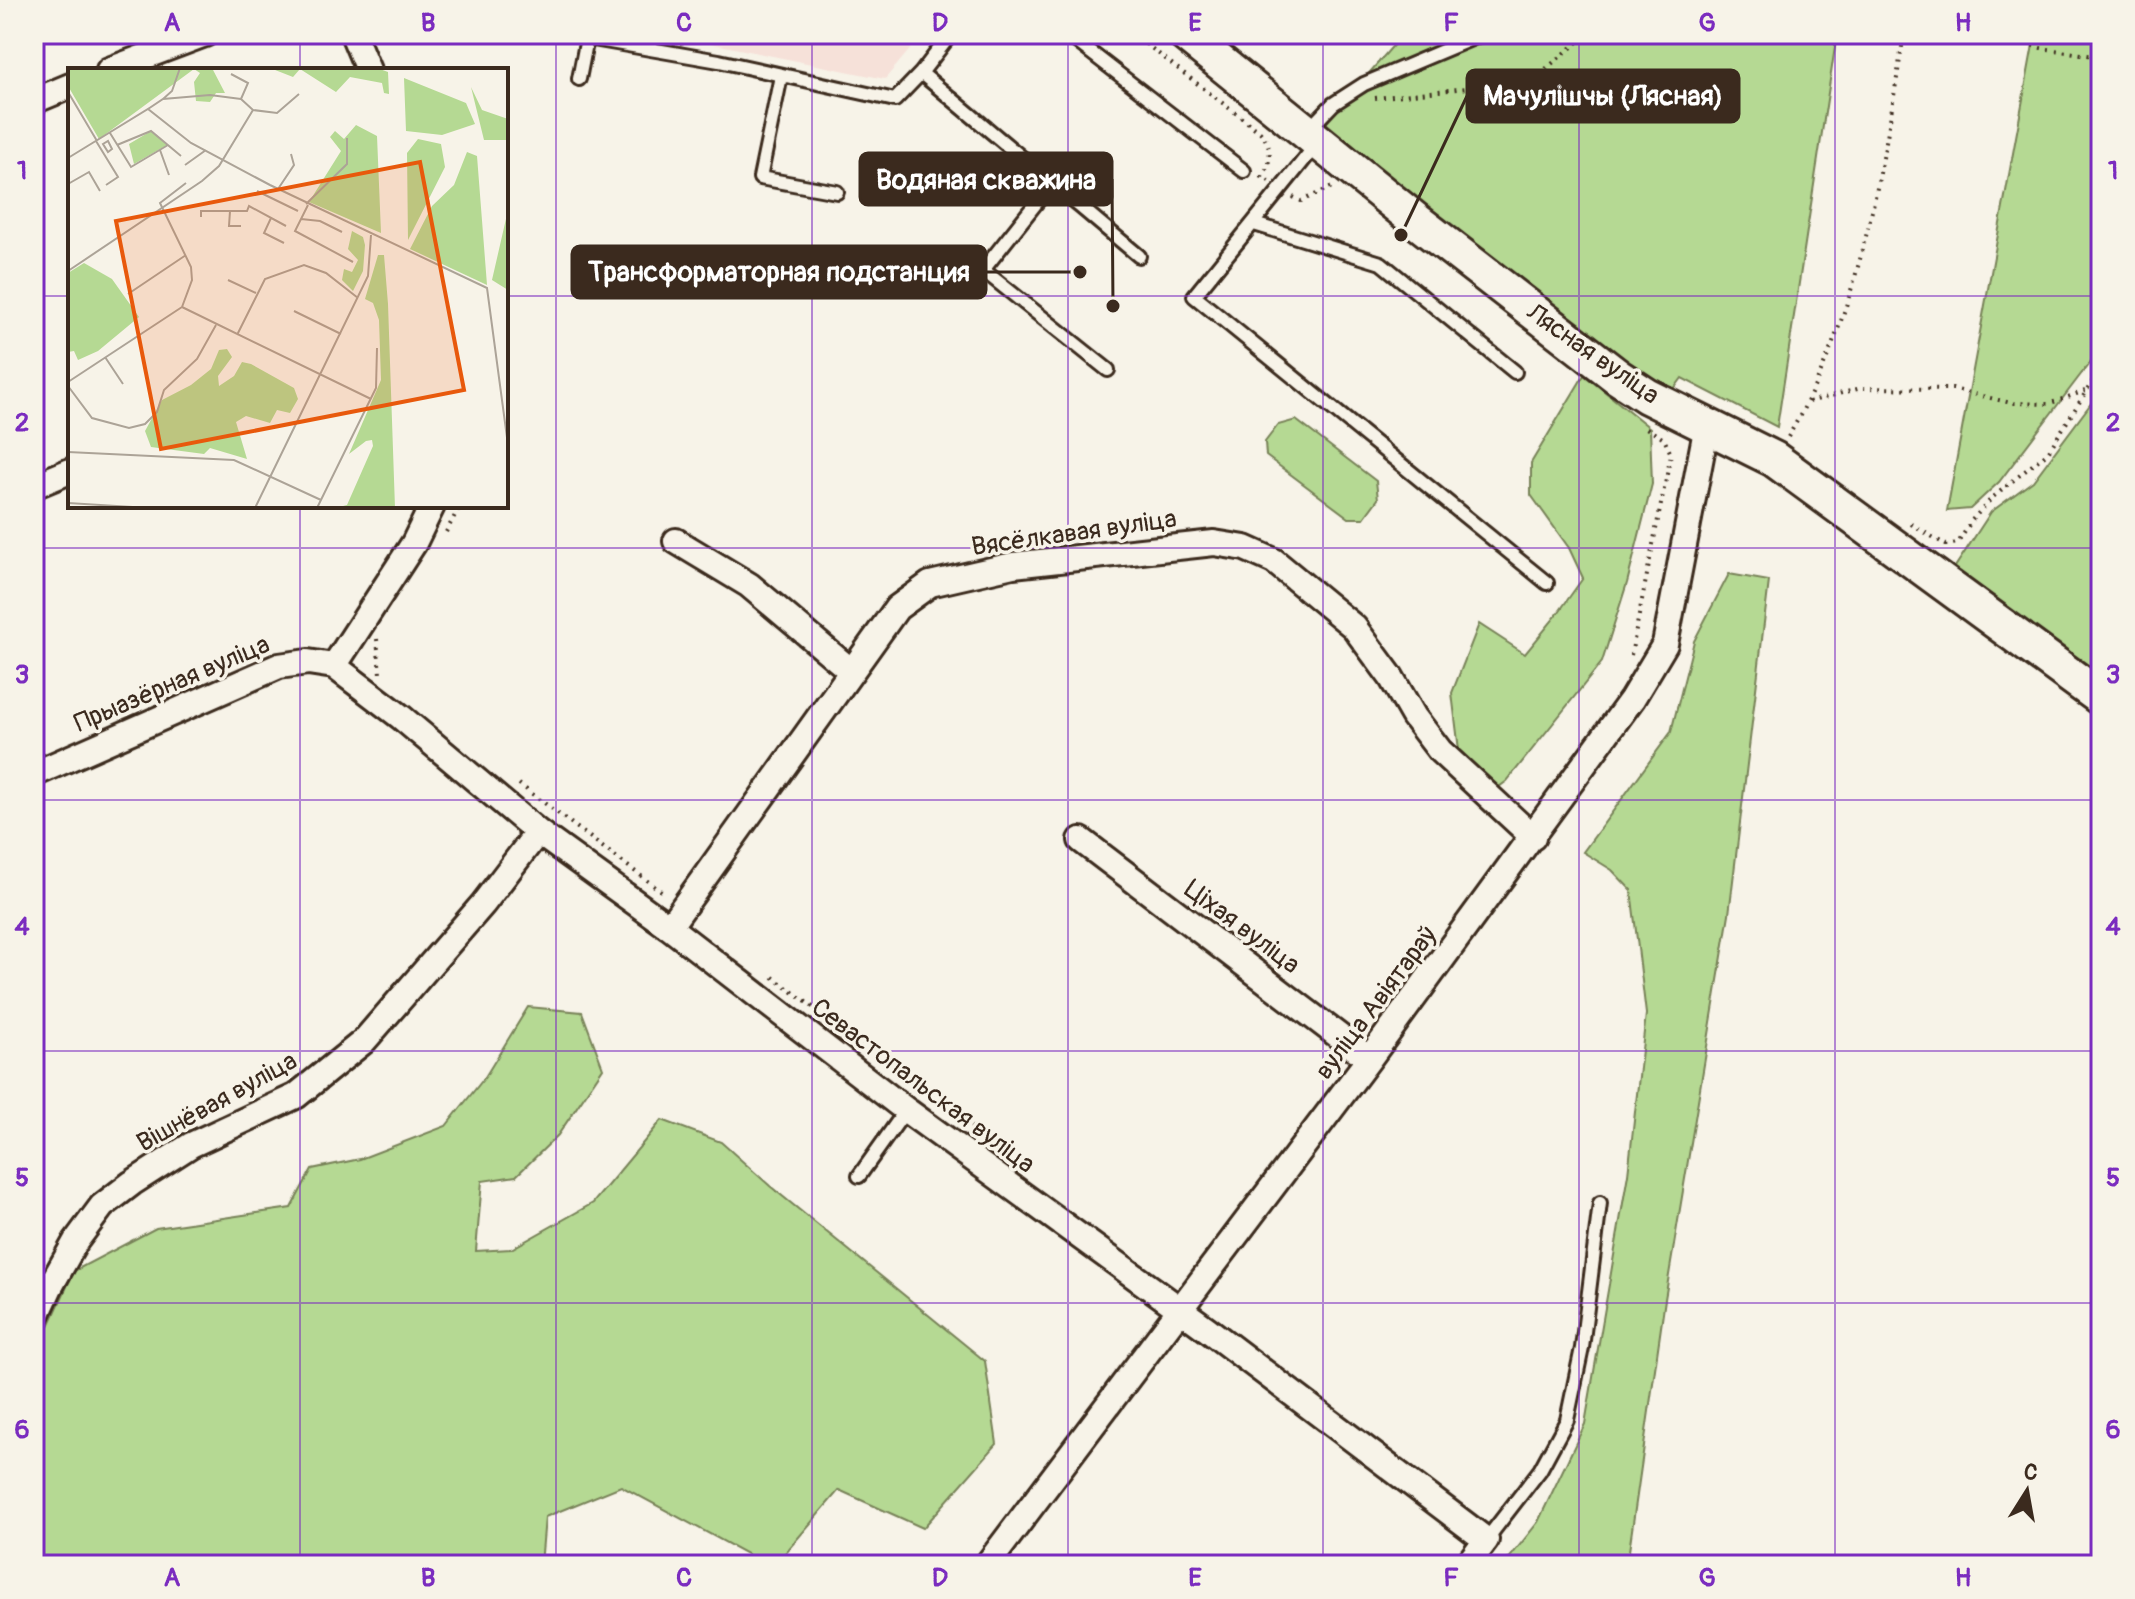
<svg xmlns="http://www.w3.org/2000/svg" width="2135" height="1599" font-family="Pangolin,sans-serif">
  <rect width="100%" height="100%" fill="#f7f3e8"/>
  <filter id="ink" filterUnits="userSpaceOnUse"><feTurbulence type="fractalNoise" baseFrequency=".0125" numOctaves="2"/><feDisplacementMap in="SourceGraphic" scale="16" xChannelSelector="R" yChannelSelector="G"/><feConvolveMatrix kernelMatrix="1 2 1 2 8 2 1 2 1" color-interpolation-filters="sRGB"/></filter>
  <g filter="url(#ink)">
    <path fill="#f6e1d9" d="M666,34H923L885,79Z"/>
    <path fill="#b5d993" stroke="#788258" stroke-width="2" d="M1403,34H1837L1777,427L1682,378L1671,393L1588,342L1326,123Z
      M2035,34H2101V348L1999,482L1970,509L1947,511Z
      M1584,375L1650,428L1652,484L1627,583L1602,662L1507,781L1492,792L1459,750L1452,693L1479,624L1525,654L1556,616L1583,578L1569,548L1531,495V463Z
      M2101,390V679L1953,570L1991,512L2033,481Z
      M1296,420L1376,481L1378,499L1364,518H1349L1266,456L1265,442L1278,425Z
      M1729,574L1769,581L1729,914L1665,1299L1627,1565H1504L1538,1522L1585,1424L1628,1174L1646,1014L1631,890L1612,870L1583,852L1671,732L1694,641Z
      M528,1007L582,1012L603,1068L558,1135L516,1176L482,1181L476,1251L511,1249L593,1203L662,1120L721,1142L770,1186L985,1361L997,1444L923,1528L839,1490L775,1565H767L621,1486L545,1517L541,1565H34V1359L74,1271L156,1228L291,1208L312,1169L360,1159L446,1126L485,1077Z"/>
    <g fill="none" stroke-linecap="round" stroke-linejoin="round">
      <g stroke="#3b2a1e" stroke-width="18">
        <path id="service" d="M1067,34L1244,171
          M921,73L951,34
          M781,76L760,178L837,192
          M579,79L587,38L719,61L895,100L921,73L1139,256
          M1309,129L1333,104L1364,84L1483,34
          M1316,145L1194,296L1547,583
          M1052,183L983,270L1108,370
          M1254,224L1381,263L1515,372
          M859,1176L906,1110
          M1486,1540L1540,1470L1567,1420L1582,1348L1600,1203"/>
      </g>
      <g stroke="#3b2a1e" stroke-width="30">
        <path id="minor" d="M353,34L368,70
          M109,70L205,34
          M34,101L70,86
          M34,486L70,471
          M676,541L749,585L851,671
          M334,666L401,717L538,832L669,927L906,1110L1207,1329L1486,1540L1467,1565
          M334,666L414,543L432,506
          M34,774L279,666L308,662L334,666
          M1081,840L1369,1059
          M669,927L897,608L930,584L1013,565L1214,543L1245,548L1274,561L1354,627L1391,677L1414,717L1440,751L1533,837
          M34,1322L50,1287L76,1241L102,1206L132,1183L191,1145L296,1096L364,1041L483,904L538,832
          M987,1565L1369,1059L1632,699L1665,644L1707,425"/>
      </g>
      <g stroke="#3b2a1e" stroke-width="40">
        <path id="secondary" d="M1185,34L1414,219L1618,377L1647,396L1774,459L2101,698"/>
      </g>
      <path stroke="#3b2a1e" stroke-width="4" stroke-dasharray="2 6" stroke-linecap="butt" d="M1133,34L1260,132C1273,147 1272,161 1262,177L1269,181
        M1994,34L2041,48L2101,57
        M1375,98L1531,81L1588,34
        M1293,197L1301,201L1332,187
        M1809,402L1861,388L1953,389L2011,403L2048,404L2085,391
        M1788,437C1860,314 1882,172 1904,34
        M1911,524L1946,545L1958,543L1972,520L1992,498L2048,452L2101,368
        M446,532L460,506
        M377,639L380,674
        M1631,655L1671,454L1664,439L1646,428
        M519,784L665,894
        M773,977L1006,1153"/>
      <use href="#service" stroke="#f7f3e8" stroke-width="12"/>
      <use href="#minor" stroke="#f7f3e8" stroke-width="24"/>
      <use href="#secondary" stroke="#f7f3e8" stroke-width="34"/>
    </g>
  </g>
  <path fill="none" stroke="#7b2cbf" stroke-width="2" stroke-opacity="0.55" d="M300,34V70M556,34V1565M812,34V1565M1068,34V1565M1323,34V1565M1579,34V1565M1835,34V1565M34,296H70M506,296H2101M300,506V1565M34,548H2101M34,800H2101M34,1051H2101M34,1303H2101"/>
  <g text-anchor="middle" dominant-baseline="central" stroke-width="7" stroke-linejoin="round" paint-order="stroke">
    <g font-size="26" fill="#3b2a1e" stroke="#f7f3e8">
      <text transform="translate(1593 354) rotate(35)">Лясная вуліца</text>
      <text transform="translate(1074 533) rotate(-8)">Вясёлкавая вуліца</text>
      <text transform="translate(172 684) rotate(-23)">Прыазёрная вуліца</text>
      <text transform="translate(1242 927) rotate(37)">Ціхая вуліца</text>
      <text transform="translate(1376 1003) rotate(-53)">вуліца Авіятараў</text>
      <text transform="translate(923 1086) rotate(37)">Севастопальская вуліца</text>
      <text transform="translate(217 1102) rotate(-29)">Вішнёвая вуліца</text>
    </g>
  </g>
  <g transform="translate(68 68)">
    <rect width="440" height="440" fill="#f7f3e8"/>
    <path d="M0,0H144L157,25H148L142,34L128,33L126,14L132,5L126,1L31,71L0,18ZM202,0H309L320,4L321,26L316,25L314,15L282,9L268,24L232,1L225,9ZM336,10L398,35L407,56L374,67L338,63ZM403,19L414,42L440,51V72H416ZM288,57L309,68L313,165L241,134L273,83L262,69L267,63L276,71ZM83,63L99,77L66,96L61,76ZM350,71L373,76L377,99L340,172L339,85ZM399,84L409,88L419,217L342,181L364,138L386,117ZM440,142V222L424,212ZM284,163L295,169L297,177L295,203L285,223L274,212L276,201L284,204L290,192L280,181ZM310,187H316L320,236L327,440H267L279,437L305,378L304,372L298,373L281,386L313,312L311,252L305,235L297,231ZM16,195L44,211L71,249L30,283L10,292L6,283L0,284V205ZM159,281L164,289L150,308L151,318L166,308L174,294L183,296L226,320L230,331L222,345L209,342L202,355L178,348L168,354L179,391L142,380L136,386L83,379L77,363L94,332L123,317L143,301L151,282Z" fill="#b5d993"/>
    <path fill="none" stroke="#aca397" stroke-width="2" d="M163,6L180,15L173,31M0,24L29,73M95,31L104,23L112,0M173,31L185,42L209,45L231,26M80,41L95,31L142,27L173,31M42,65L63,99L100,77M28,73L50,109L38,117M40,73L44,81L40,84L35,76ZM49,77L83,63L113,88M92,82L101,107M0,90L80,41L123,75L202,117L419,220L440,377M117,97L138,82M0,116L21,104L32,123M210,121L226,97L223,86M189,123L230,143M238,136L279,96V70M240,137L227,163L285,194M162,143L161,158H173M133,149V143H179L181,138L218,158M203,150L196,165L216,175M233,151L252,153L274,164M0,203L134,113L151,98L185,42M160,212L188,225M60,226L118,187M114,239L303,331M114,239L124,212L123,199L92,135L118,115M226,243L273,266M169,267L197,211L236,197L258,205L290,230M37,289L55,316M0,314L114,239M0,318L24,350L61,360L77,356L89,344L96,322L129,291L148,257M0,384L166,392L253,432M0,435L81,440M187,440L300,208L303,167M249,440L308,320L309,280"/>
    <path fill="#e8590c" fill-opacity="0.15" stroke="#e8590c" stroke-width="4" d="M352,94L396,322L93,381L48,153Z"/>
    <rect width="440" height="440" fill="none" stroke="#3b2a1e" stroke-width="4"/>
  </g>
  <path fill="none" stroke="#3b2a1e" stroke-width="3" d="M1401 235L1467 96M1113 306L1112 179M1080 272L986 272"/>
  <g fill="#3b2a1e" stroke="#f7f3e8" stroke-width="3">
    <circle cx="1401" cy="235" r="8"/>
    <circle cx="1113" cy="306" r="8"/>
    <circle cx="1080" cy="272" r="8"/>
  </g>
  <g fill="#3b2a1e" stroke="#3b2a1e" stroke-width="3">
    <rect x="1467" y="70" width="272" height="52" rx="8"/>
    <rect x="860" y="153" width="252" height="52" rx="8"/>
    <rect x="572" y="246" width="414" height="52" rx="8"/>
  </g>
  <g font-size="28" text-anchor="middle" font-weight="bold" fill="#fff">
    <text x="1603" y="105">Мачулішчы (Лясная)</text>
    <text x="986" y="189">Водяная скважина</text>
    <text x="779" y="281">Трансформаторная подстанция</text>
  </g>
  <rect width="2135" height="1599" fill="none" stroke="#f7f3e8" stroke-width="88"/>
  <g transform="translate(2027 1491) rotate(11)" stroke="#f7f3e8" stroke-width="6" paint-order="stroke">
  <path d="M0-6L14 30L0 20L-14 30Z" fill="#3b2a1e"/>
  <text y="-12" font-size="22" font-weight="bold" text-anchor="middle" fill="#3b2a1e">С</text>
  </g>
  <rect x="44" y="44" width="2047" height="1511" fill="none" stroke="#7b2cbf" stroke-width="3"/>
  <g font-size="26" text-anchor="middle" font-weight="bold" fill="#7b2cbf">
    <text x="172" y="31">A</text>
    <text x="428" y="31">B</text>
    <text x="684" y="31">C</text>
    <text x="940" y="31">D</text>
    <text x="1195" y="31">E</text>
    <text x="1451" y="31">F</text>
    <text x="1707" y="31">G</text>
    <text x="1963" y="31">H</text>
    <text x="22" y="179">1</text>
    <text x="2113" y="179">1</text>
    <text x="22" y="431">2</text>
    <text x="2113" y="431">2</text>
    <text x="22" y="683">3</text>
    <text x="2113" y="683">3</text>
    <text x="22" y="935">4</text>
    <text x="2113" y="935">4</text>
    <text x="22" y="1186">5</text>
    <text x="2113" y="1186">5</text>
    <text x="22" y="1438">6</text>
    <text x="2113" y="1438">6</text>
    <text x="172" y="1586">A</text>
    <text x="428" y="1586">B</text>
    <text x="684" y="1586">C</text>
    <text x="940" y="1586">D</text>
    <text x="1195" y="1586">E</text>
    <text x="1451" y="1586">F</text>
    <text x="1707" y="1586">G</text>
    <text x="1963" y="1586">H</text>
  </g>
</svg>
